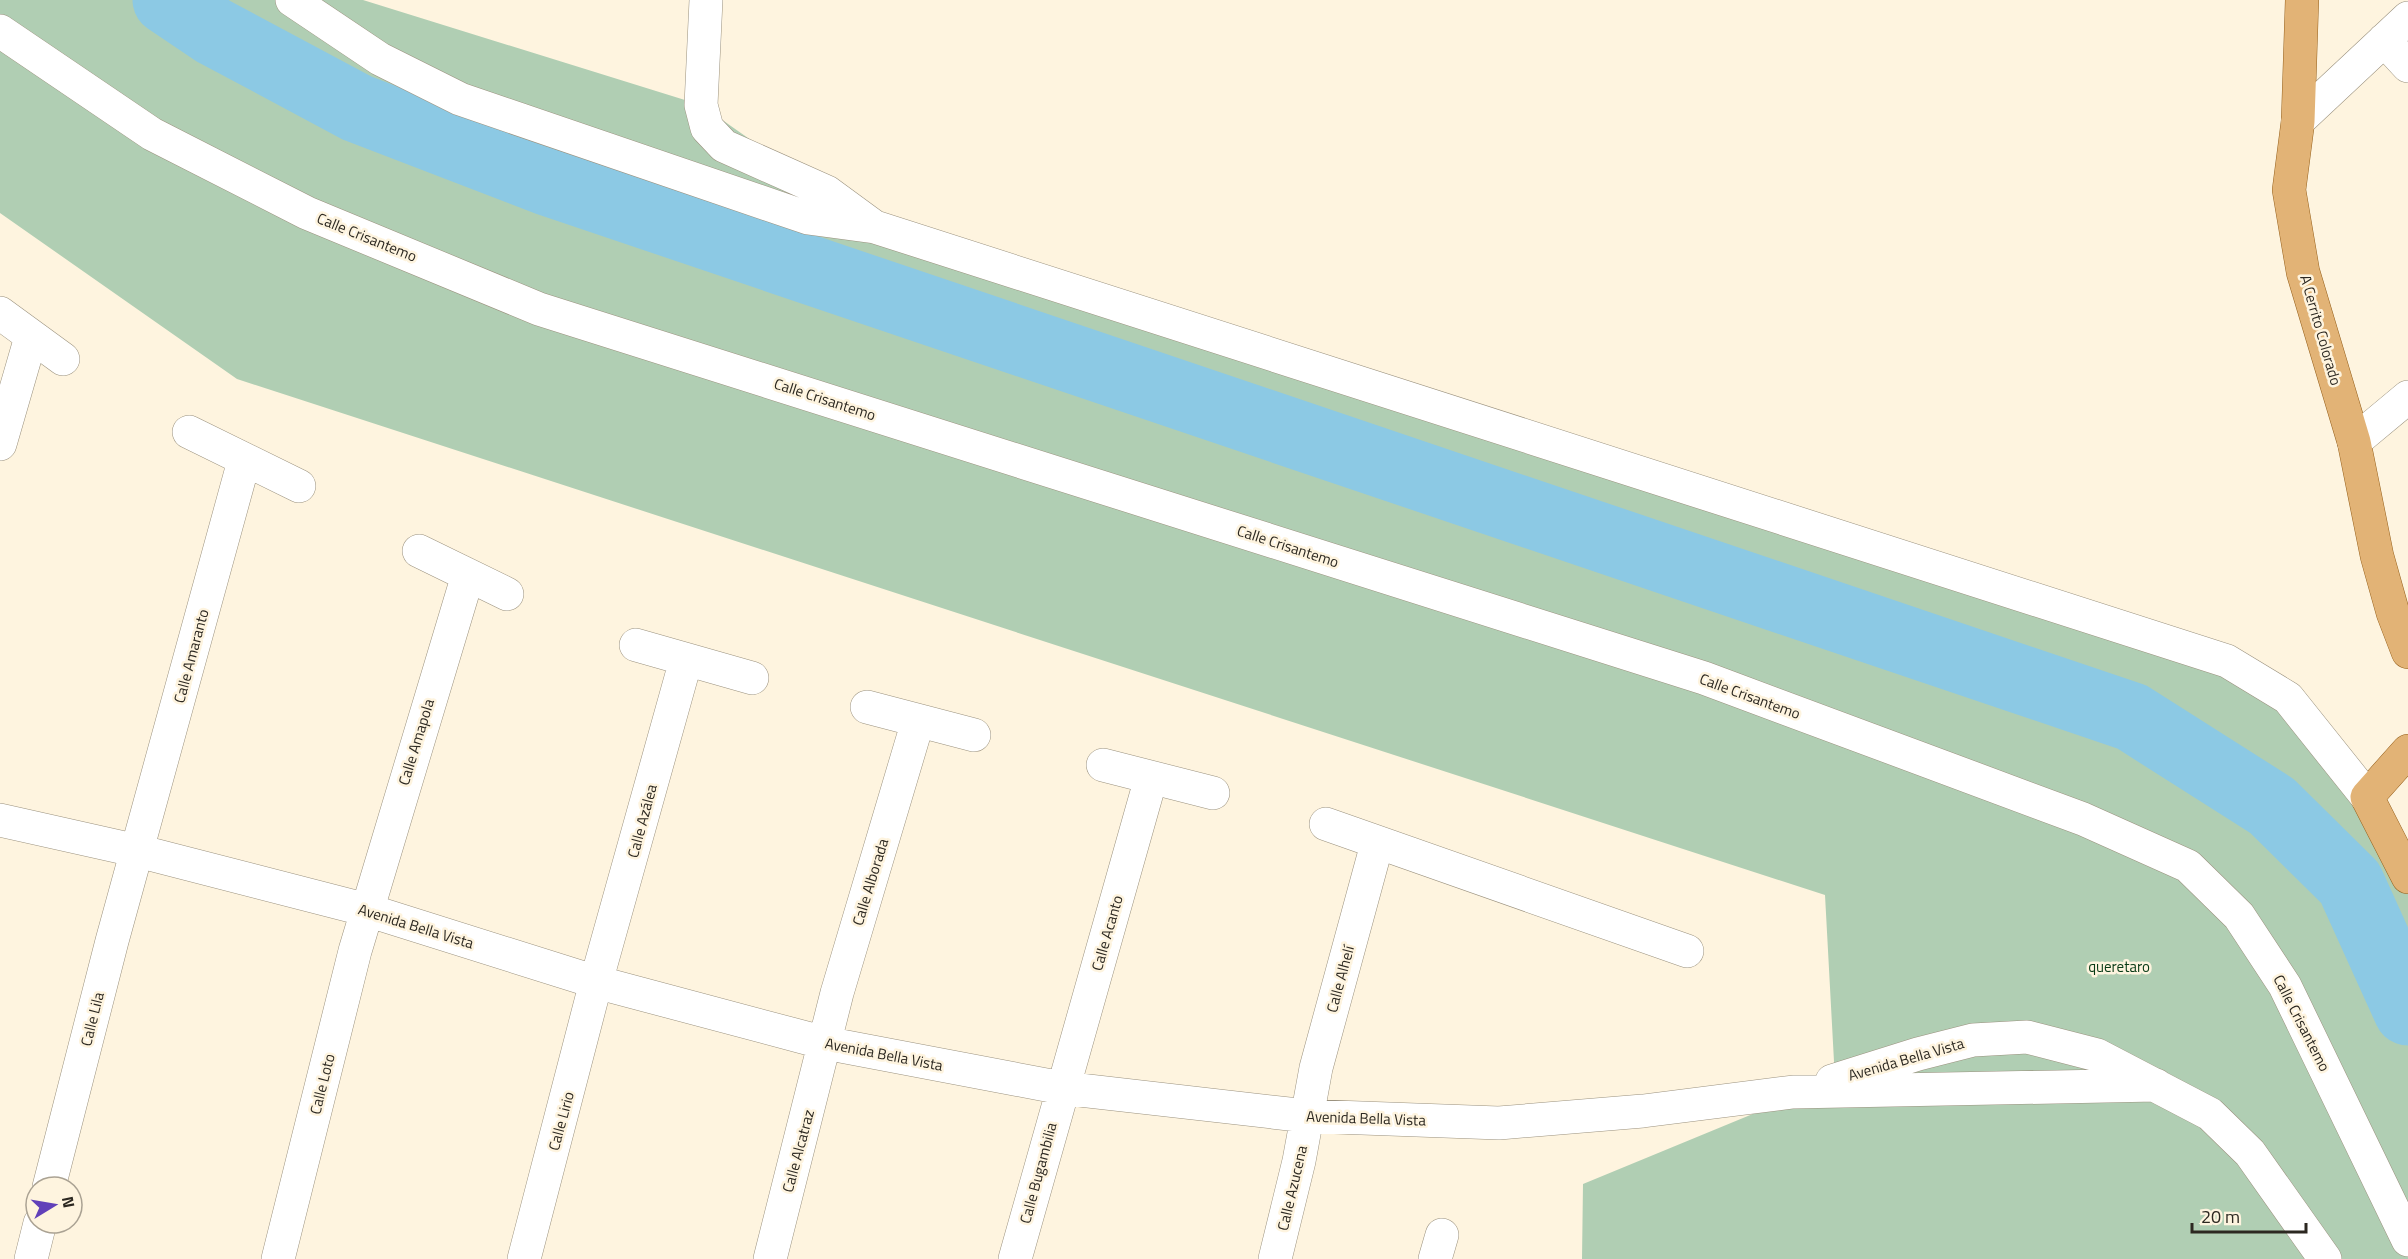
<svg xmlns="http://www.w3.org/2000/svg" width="2408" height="1259" font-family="'Titillium Web',sans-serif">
  <rect width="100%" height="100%" fill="#fef4df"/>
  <path fill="#b0ceb3" d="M0,0H363L701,105L875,227L2288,698L2408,877V1259H1582L1583,1184L1835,1080L1825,895L237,379L0,213Z"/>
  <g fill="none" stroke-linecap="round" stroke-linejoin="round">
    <path stroke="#8cc9e4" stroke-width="69" d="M167,0L213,31L357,108L547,181L2132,717L2272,806L2350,883L2408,1011"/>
    <g stroke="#9b927f" stroke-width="34">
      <path id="minor" d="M292,0L380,59L460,99L808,218L875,227L2227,661L2288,698L2367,797
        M706,0L701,105L707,128L724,146L827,192L872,225
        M0,31L152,134L307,213L539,309L1704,678L2083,819L2188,866L2239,916L2285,986L2408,1240
        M2384,40L2408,66
        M2298,121L2408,18
        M0,313L63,359
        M189,432L299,486
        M2354,442L2408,397
        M0,444L31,337
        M419,551L507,594
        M636,645L752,678
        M867,707L974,735
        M1103,765L1213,793
        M0,820L138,851L367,910L596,982L825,1043L1062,1088L1307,1116L1499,1123L1643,1111L1793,1092L2156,1085
        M1326,824L1687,951
        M1832,1081L1918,1054L1973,1040L2027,1037L2097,1055L2210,1114L2250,1153L2325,1259
        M49,1187L112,941L244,461
        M31,1259L40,1223
        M278,1259L355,951L468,575
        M524,1259L596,982L686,660
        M770,1259L837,993L918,721
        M1015,1259L1151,778
        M1275,1259L1299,1161L1316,1068L1377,844
        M1435,1259L1442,1235"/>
    </g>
    <g stroke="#96611d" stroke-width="34">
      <path id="major" d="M2302,0L2298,121L2289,190L2303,272L2354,442L2377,556L2393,613L2408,652
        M2408,751L2367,797L2408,877"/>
    </g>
    <use href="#minor" stroke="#fff" stroke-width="33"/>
    <use href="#major" stroke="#e2b376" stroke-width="33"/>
  </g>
  <g text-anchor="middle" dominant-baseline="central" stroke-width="5" stroke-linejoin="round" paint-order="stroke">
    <g font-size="15" fill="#2c2821" stroke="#fef4df">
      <text transform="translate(367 237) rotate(22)">Calle Crisantemo</text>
      <text transform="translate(2321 330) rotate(74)">A Cerrito Colorado</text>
      <text transform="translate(825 399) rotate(18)">Calle Crisantemo</text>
      <text transform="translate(1288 546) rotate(18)">Calle Crisantemo</text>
      <text transform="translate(191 656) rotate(-75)">Calle Amaranto</text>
      <text transform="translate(1750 696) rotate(20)">Calle Crisantemo</text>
      <text transform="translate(416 742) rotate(-73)">Calle Amapola</text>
      <text transform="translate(642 821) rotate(-75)">Calle Azálea</text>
      <text transform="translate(870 882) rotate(-73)">Calle Alborada</text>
      <text transform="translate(416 926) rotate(17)">Avenida Bella Vista</text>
      <text transform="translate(1107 933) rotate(-74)">Calle Acanto</text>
      <text transform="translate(1340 979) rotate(-75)">Calle Alhelí</text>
      <text transform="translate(92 1019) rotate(-76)">Calle Lila</text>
      <text transform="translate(2302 1023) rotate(63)">Calle Crisantemo</text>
      <text transform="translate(884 1054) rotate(11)">Avenida Bella Vista</text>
      <text transform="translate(1906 1059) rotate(-16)">Avenida Bella Vista</text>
      <text transform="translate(322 1084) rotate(-76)">Calle Loto</text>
      <text transform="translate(1366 1118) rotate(2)">Avenida Bella Vista</text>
      <text transform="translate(561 1121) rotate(-75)">Calle Lirio</text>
      <text transform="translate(798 1151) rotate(-75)">Calle Alcatraz</text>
      <text transform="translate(1038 1173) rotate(-75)">Calle Bugambilia</text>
      <text transform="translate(1292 1188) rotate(-77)">Calle Azucena</text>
    </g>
    <g font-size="15" fill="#073a15" stroke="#fef4df">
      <text x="2119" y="966">queretaro</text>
    </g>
  </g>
  <g transform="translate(54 1205) rotate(79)"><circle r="28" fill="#fef4df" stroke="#aaa293" stroke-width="1.5"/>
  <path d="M0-4.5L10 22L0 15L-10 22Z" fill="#6140b9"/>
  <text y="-9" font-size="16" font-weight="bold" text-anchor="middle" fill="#2c2821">N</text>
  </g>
  <path d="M2192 1223v9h114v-9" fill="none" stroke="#2c2821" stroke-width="3"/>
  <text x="2201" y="1223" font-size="18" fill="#2c2821" stroke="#fef4df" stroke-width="4.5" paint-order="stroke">20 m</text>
</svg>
